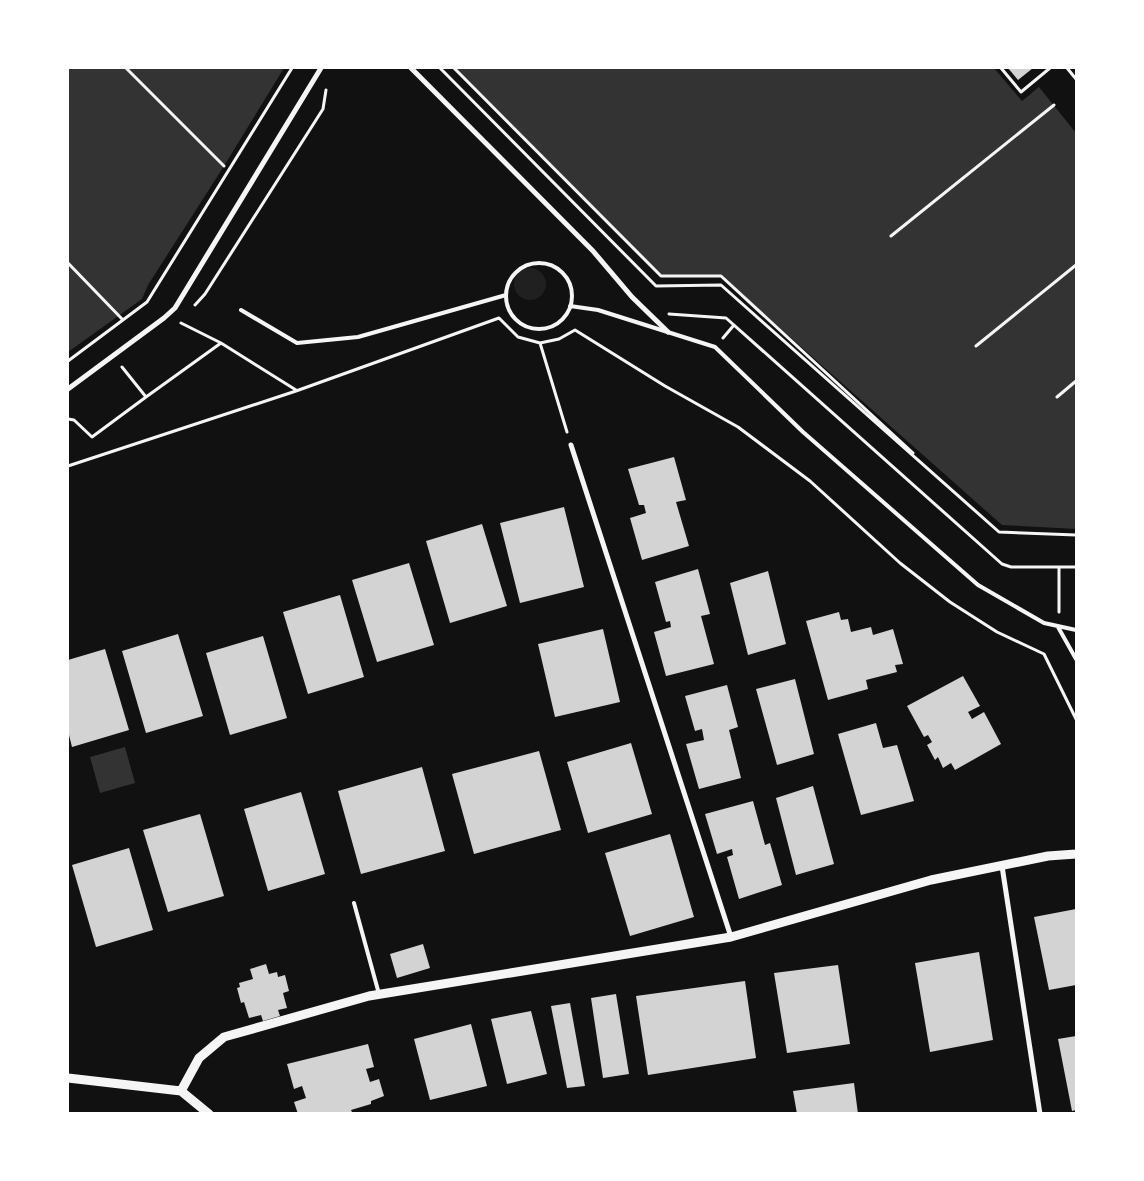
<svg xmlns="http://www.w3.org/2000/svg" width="1144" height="1181" font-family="'Titillium Web',sans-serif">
  <rect width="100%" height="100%" fill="#111"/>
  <path fill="#202020" d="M514 284a16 16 0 1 1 32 0a16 16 0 1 1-32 0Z"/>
  <path fill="#333" d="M68,68H284L224,166L148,285L142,299L68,352Z
    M454,68H994L1022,101L1039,87L1076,133V529L1002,525L721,276H661Z
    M125,747L135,783L100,793L90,757Z"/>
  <path fill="#d3d3d3" d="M1008,68H1033L1018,80Z
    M674,457L686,500L676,502L689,546L642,560L630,518L646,513L644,505H639L628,469Z
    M564,507L584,587L520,603L500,523Z
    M482,524L507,606L450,623L426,541Z
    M409,563L434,645L377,662L352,580Z
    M698,569L710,614L701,616L714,664L666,676L654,632L671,627L670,621L666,622L655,582Z
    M768,571L786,644L748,655L730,583Z
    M340,595L364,677L308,694L283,612Z
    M839,612L841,620L848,619L851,632L871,627L873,635L893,629L903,664L895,665L897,672L866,680L868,689L828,700L806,621Z
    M603,629L620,702L555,717L538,644Z
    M178,634L203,716L146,733L122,651Z
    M263,636L287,718L230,735L206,653Z
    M105,649L129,730L72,747L68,731V660Z
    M963,676L980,706L968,712L972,719L984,712L1001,744L955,770L951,763L943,768L938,757L935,760L927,745L932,742L928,735L924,737L907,706Z
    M795,679L814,754L777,765L756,689Z
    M727,685L738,727L729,730L741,778L699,789L686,744L704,740L702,729L695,731L685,696Z
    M876,723L883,748L897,745L914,801L861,815L838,734Z
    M631,743L652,814L588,833L567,762Z
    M539,751L561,830L474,854L452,774Z
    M422,767L445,851L361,874L338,791Z
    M813,786L834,864L796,875L776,798Z
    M301,792L325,874L268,891L244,809Z
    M753,801L765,845L770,843L782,885L739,899L727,857L733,855L732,849L717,854L705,814Z
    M200,814L224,896L168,912L143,830Z
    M670,834L694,917L630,936L605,853Z
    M129,848L153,930L96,947L72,865Z
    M1076,909V985L1049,990L1034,917Z
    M423,944L430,968L397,978L390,954Z
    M979,952L993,1040L930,1052L915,963Z
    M266,964L269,974L277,972L278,977L285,975L289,991L283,993L287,1008L278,1010L280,1016L263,1021L261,1015L249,1018L244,1002L241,1003L237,988L240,987L239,983L253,979L250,969Z
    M838,965L850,1044L787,1053L774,973Z
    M745,981L756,1058L648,1075L636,996Z
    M616,994L629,1074L603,1078L591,998Z
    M570,1003L585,1086L567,1088L551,1006Z
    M531,1011L547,1074L507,1084L491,1019Z
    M471,1024L487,1086L430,1100L414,1039Z
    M1076,1036V1110L1072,1111L1058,1039Z
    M368,1044L374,1067L366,1069L370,1082L379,1079L384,1096L371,1101V1104L351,1110L352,1112L346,1114H298L294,1102L306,1098L302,1086L294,1089L287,1064Z
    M854,1083L858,1114H797L793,1091Z"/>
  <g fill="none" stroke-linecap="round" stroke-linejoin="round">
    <path stroke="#f5f5f5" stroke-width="3" d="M126,68L224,166
      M440,68L656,286L721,285L999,532L1076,535
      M454,68L661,276H721L913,453
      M1001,68L1021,92L1050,68
      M1067,68L1076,79
      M891,236L1054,105
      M68,263L123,320
      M195,305L205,294L323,109L326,90
      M669,314L726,318L1002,564L1011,567H1076
      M181,323L221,343L296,390
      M723,338L734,325
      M540,343L559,339L575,330L665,386L738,427L810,481L900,563L950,602L997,632L1044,654L1076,719
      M976,346L1076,265
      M68,361L147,302L292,68
      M146,397L221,343
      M1057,397L1076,381
      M68,419L74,420L92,437L146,397L122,367
      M68,466L296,391L499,318L518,337L540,343L567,432
      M1059,612V568"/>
    <path stroke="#f5f5f5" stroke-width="4" d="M506 296a33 33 0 1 1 66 0a33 33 0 1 1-66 0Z
      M570,306L598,310L715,347L803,432L978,585L1044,623L1076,630
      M241,310L297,343L358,337L506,295
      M1058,627L1076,659
      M354,903L379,994"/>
    <path stroke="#f5f5f5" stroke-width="5" d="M411,68L593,251L632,297L668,332
      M68,389L164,318L175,308L321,68
      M571,445L731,937
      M1002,866L1040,1114"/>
    <path stroke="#f5f5f5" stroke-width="9" d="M68,1078L181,1091L209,1114
      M181,1091L199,1058L224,1037L369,996L731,937L931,880L1048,856L1076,854"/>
  </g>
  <rect width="1144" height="1181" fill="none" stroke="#ffffff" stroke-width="138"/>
</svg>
